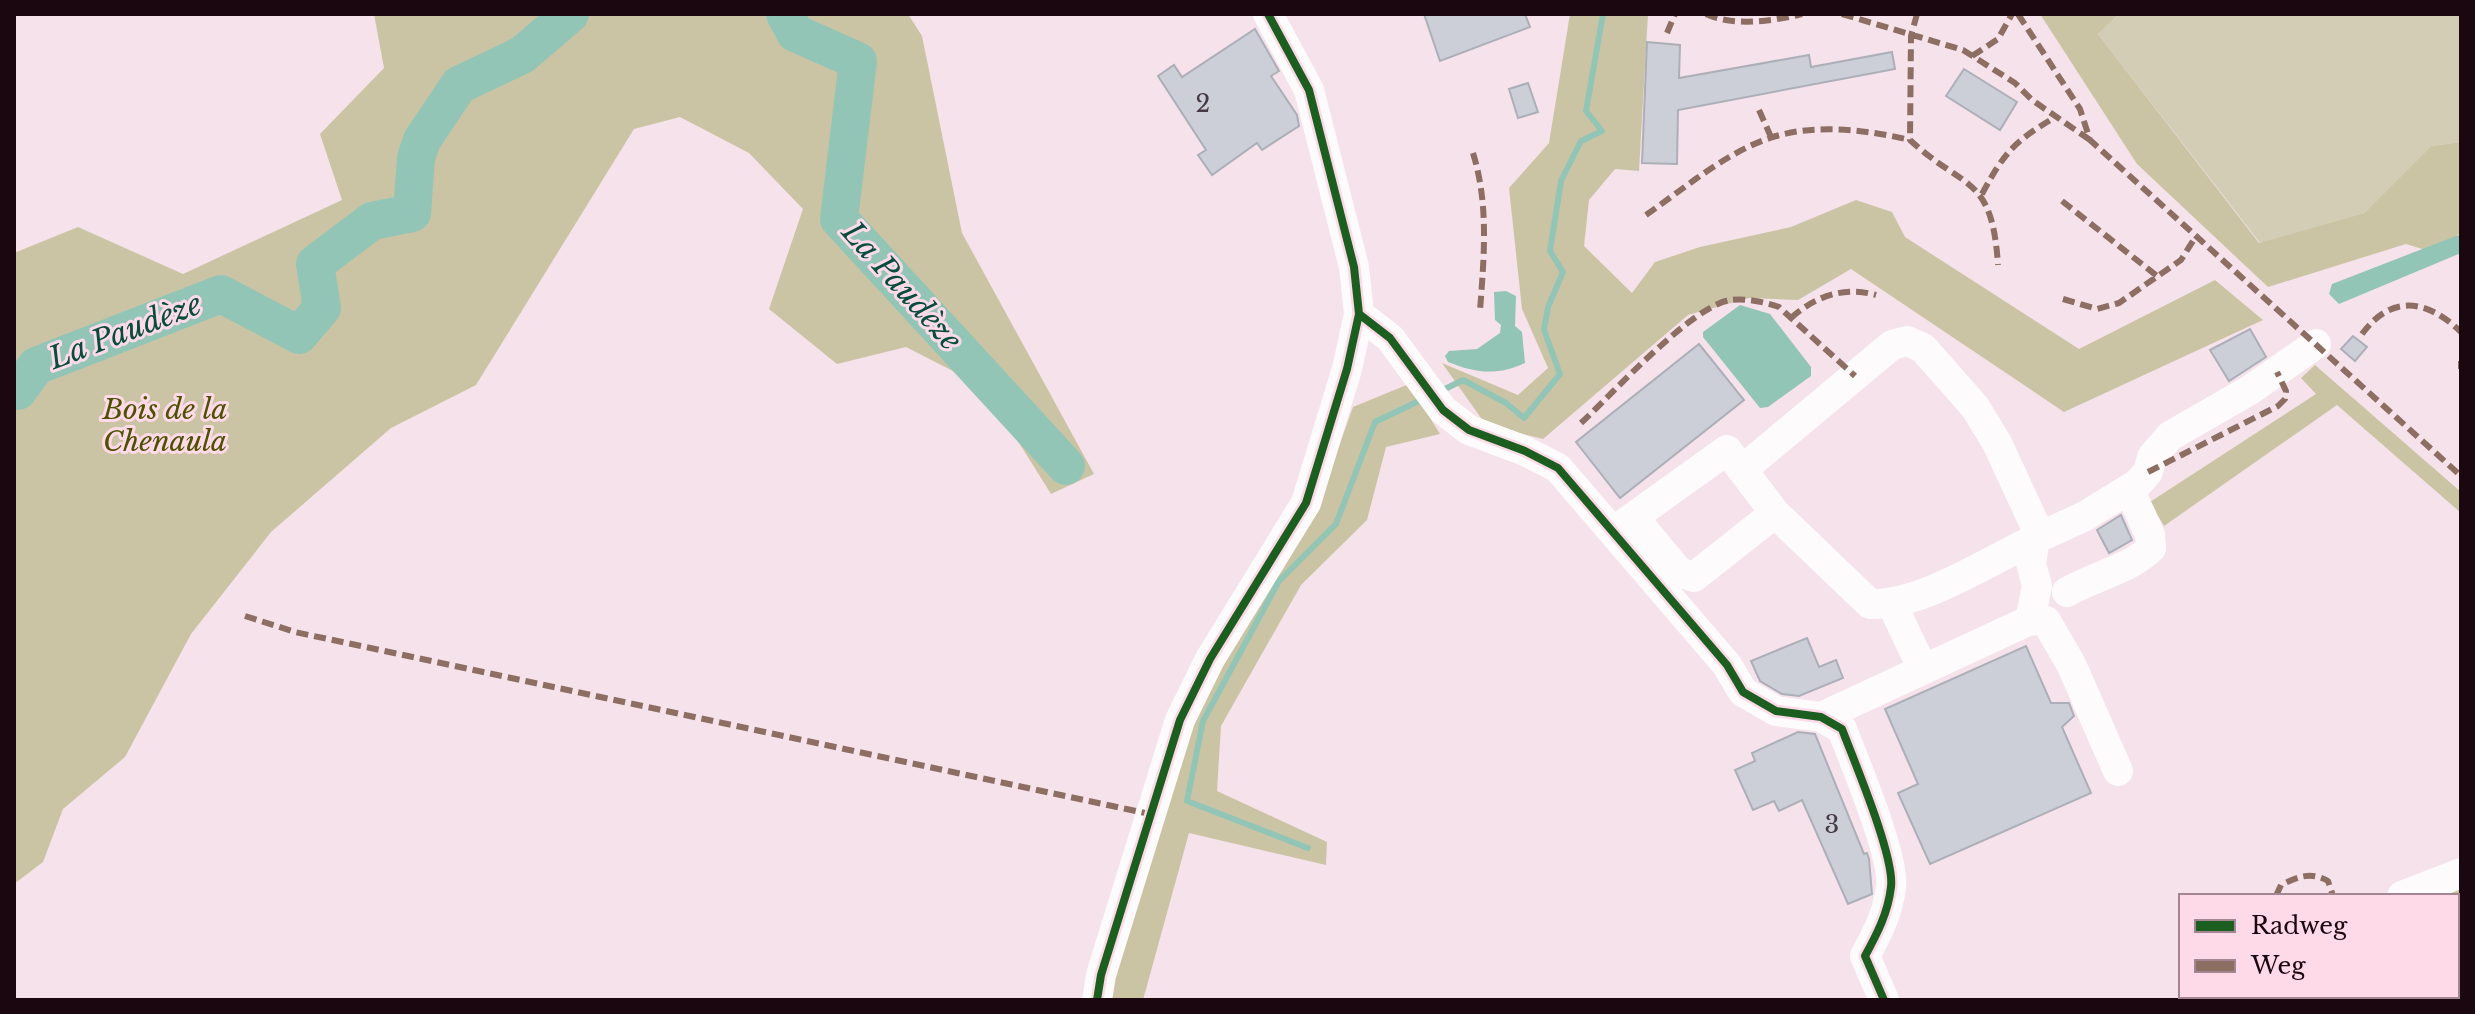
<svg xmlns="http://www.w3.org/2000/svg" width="2475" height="1014" font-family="'Libre Baskerville',serif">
  <rect width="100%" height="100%" fill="#f6e2ea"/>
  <path fill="#d3cdb5" d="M2119,14H2461V142L2431,146L2364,213L2260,243L2098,34Z"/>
  <path fill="#cbc4a4" d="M374,14H908L922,36L962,233L1094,474L1051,494L984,387L906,347L837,364L769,309L803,209L749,153L680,117L634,129L476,385L391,428L271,532L191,634L125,757L63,809L43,862L14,884V253L78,227L183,274L342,200L320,134L384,68Z
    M1570,14H1648L1639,171L1615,169L1589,200L1584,246L1632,293L1655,262L1700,247L1791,227L1856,200L1892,212L1905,237L2079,349L2215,280L2263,320L2064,412L1851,269L1798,300L1749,298L1688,315L1543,439L1486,425L1442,363L1518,395L1548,368L1522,309L1509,188L1549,143Z
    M2040,14H2119L2098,34L2259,243L2364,213L2431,146L2461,142V232L2435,253L2406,244L2268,287L2137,164Z
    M2315,365L2461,492V513L2337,405L2164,526L2150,502L2316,394L2301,378Z
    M1409,384L1440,434L1386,447L1367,520L1301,585L1221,726L1217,791L1327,842L1326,865L1189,833L1143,1000H1108L1161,801L1218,669L1315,513L1353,407Z
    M2461,884V1000H2239L2245,996H2457V896H2428Z"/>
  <path fill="#93c5b6" d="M2461,234V253L2339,304L2329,294L2332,284Z
    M1506,291L1516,296L1515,326L1522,332L1525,363C1498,376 1475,373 1448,362L1445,356L1449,351L1477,349L1500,333L1501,325L1495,320L1494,292Z
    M1740,305L1770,314L1811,367V376L1768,407L1760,408L1703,337V332Z"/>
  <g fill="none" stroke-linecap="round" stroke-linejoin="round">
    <path stroke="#93c5b6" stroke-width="6" d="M1441,391L1463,380L1506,403L1524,418L1560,374L1544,330L1548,307L1563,272L1550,251L1561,181L1581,141L1602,131L1586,111L1603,14
      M1308,848L1187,801L1203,721L1279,581L1336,524L1375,422L1423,399"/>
    <path stroke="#93c5b6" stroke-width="38" d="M785,14L795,33L858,61L839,219L1066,466
      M14,390L18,391L36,366L221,294L299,335L322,308L315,264L372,221L412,213L416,158L422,140L459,85L522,55L570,14"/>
  </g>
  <path fill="#cccfd8" stroke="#adafb8" stroke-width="2" d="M1424,14H1525L1530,27L1440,61Z
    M1255,29L1279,71L1271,76L1297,115L1299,126L1262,150L1257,143L1212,175L1198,155L1206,150L1158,76L1174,65L1182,77Z
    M1647,42L1680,45L1679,78L1809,55L1811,67L1892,52L1895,69L1678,110L1677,164L1642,163Z
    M1964,69L2017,102L2000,130L1946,96Z
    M1528,83L1538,112L1518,118L1509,89Z
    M2250,329L2266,357L2229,381L2210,350Z
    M2353,336L2367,347L2355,361L2341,349Z
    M1699,344L1744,400L1620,498L1576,442Z
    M2121,515L2132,540L2109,553L2097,530Z
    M1807,638L1819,667L1836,660L1843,678L1799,696L1782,694L1760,681L1751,661Z
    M2026,646L2051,703H2069L2074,716L2062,727L2091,793L1930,864L1898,793L1918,784L1885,709Z
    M1798,732L1815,734L1864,854L1867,853L1869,859L1872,894L1848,904L1802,800L1779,811L1774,801L1753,810L1735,770L1755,761L1752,753Z"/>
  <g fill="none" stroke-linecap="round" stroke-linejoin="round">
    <path stroke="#fefbfc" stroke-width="30" d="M1359,314L1390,338L1443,410L1469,430L1525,451L1558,468L1727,665L1743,692L1776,711L1821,717L1842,729C1854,761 1895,857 1891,887C1888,913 1877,934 1865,956L1884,1000
      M1742,470L1892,345L1907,341L1923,348L1975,407L1997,443L2040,536
      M1775,513L1870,604C1923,605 1987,562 2035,539
      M1614,531L1727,450L1775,513L1694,577L1679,572L1635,519
      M2067,592C2093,577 2132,568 2151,548L2150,535L2129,489
      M1892,604L1923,670
      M2030,620L2046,621L2071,664L2118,771
      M1821,717L2030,620L2037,586L2031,563L2035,539L2085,516L2137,484L2148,472L2152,457L2170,436L2250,390L2316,344
      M2402,896L2461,873
      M1097,1000L1101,975L1180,720L1210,659L1306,503L1347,369L1359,314L1354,267L1309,90L1268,14
      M2219,1000L2225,996"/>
    <path stroke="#8d6e63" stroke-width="6" stroke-dasharray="12 6" stroke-linecap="butt" d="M1706,14C1734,27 1773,21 1802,14
      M1842,14L1963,50L2015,83L2032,100L2090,140
      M1917,14L1911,36L1910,140C1965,191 1992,174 1998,265
      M2018,14L2080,109L2090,140L2461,476
      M1667,33L1675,14
      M1972,56L1998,39L2012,14
      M1759,110L1771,137
      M1473,153C1489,205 1484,256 1480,311
      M1982,194C2005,151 2015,141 2057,116
      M2062,201L2157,276
      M1646,215C1685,188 1725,153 1770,138C1814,123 1867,130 1910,140
      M2063,299L2097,309L2119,303L2181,260L2196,236
      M1791,318C1815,296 1845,286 1876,295
      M2362,334C2392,293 2428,300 2461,332
      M2461,361V369
      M1581,423C1612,394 1692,306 1730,300C1745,298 1765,302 1779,307L1855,376
      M2148,472L2278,406L2285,399L2286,391L2277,372
      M245,616L295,632L1150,814
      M2276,896L2281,885C2298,877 2310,871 2328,881L2333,896"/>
    <g stroke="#fedae8" stroke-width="13">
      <path id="cycleway" d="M1359,314L1390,338L1443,410L1469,430L1525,451L1558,468L1727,665L1743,692L1776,711L1821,717L1842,729C1854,761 1895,857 1891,887C1888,913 1877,934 1865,956L1884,1000
        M1097,1000L1101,975L1180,720L1210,659L1306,503L1347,369L1359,314L1354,267L1309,90L1268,14"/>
    </g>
    <use href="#cycleway" stroke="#1b5e20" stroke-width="8"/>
  </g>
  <g text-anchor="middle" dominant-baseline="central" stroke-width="6" stroke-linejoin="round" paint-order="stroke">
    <g font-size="24" fill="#463942">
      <text x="1203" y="103">2</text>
      <text x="1832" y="824">3</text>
    </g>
    <g font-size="28" font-style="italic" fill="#4e5100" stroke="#fedae8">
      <text x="165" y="409">Bois de la<tspan x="165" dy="32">Chenaula</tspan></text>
    </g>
    <g font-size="30" font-style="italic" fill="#064d3d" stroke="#fedae8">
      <text transform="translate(902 286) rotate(48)">La Paudèze</text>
      <text transform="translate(125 331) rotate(-21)">La Paudèze</text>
    </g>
  </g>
  <rect width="2475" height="1014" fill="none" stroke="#1a0710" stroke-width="32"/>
  <rect x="2179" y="894" width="280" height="104" fill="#fedae8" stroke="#a38692" stroke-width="2"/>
  <rect x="2195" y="920" width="40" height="12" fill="#1b5e20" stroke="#a38692" stroke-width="2"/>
  <text x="2251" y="934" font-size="24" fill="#1a0710">Radweg</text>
  <rect x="2195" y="960" width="40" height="12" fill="#8d6e63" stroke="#a38692" stroke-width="2"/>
  <text x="2251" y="974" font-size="24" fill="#1a0710">Weg</text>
</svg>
